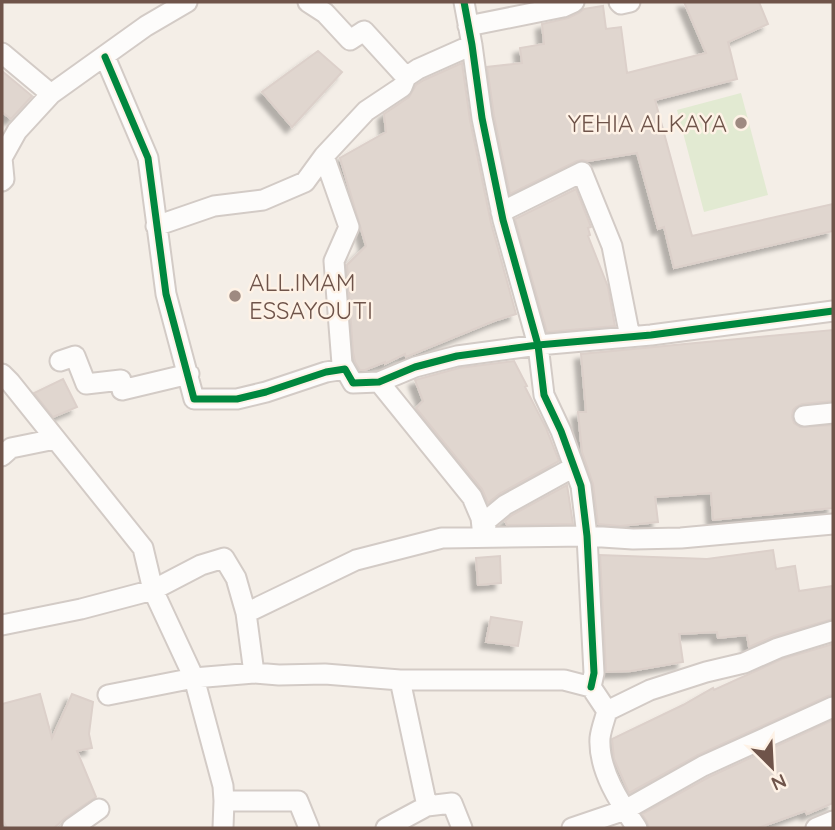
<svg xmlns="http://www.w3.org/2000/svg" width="835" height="830" font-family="Quicksand,sans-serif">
  <defs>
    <filter id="shadow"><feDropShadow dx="-6" dy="6" stdDeviation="2" flood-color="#0004"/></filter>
  </defs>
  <rect width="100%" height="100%" fill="#f4eee7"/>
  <path fill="#e2ead2" d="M741,93L768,195L704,212L677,110Z"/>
  <path fill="#e0d6cf" stroke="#dcd0ca" stroke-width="2" filter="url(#shadow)" d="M684,2H759L768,24L728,42L737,79L655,100L692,236L833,204V231L674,268L664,227L658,229L637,153L588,161L582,160L577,161L510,194L494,116L487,67L522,63L520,48L544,44L542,24L568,18L579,13L584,9L603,6L606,29L621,27L627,73L706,53Z
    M318,51L342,72L292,127L262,92Z
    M462,63L470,120L491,223L516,314L494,321L406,357L405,354L385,364V362L365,370H360L355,362L353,352L347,265L366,246L340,158L386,132L384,114L409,97L416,85L424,80Z
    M2,71L32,96L11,119L2,112Z
    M576,189L591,227L588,228L590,235L588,236L608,287L615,326L547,332L515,219Z
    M833,330V401L802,404L796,407L793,410L792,417L794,423L800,427L833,425V508L713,520L711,493L655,497L658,522L620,526L598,524L593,484L582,452L578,412H586L581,354Z
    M514,361L527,386L525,387L546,428L559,461L499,494L488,503L482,489L416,408L423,401L415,380L459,368Z
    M63,379L77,407L53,417L34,393Z
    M567,485L573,524L507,525L505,521L512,515Z
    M773,550L776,569L795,566L799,591L833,586V619L774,636L749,647L747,635L718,638L717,632L679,634L683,662L631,671L606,672L600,555L707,559Z
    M500,556L501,583L478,585L476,558Z
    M491,617L522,622L518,646L486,642Z
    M833,644V695L828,696L698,755L629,793L614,759L612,739L683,705L713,688L714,690L782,659Z
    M40,694L52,738L72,694L93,702L89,734L92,748L77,751L96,797L65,818L54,828H7L2,819V704Z
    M833,720V803L807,814L805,811L758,828H649L647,822L642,814L709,777Z"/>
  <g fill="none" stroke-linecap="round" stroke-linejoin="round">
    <g stroke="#d3cbc6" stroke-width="23">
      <path id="street" d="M308,2L325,13L350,40L364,31L406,77
        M464,2L472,45L482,118L503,220L538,345L544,395L561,431L581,486L587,536L591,615L594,673L591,687
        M619,2L621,4L630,2
        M468,26L563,7L574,2
        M2,53L51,94
        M105,57L148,158L166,294L194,399H237L266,392L326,372L345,369L353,383L379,382L415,367L457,356L538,345L651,335L833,311
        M324,156L349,227L334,261L342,364L345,369
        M2,181L4,179L2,158L17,131L51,94L146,26L187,2
        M501,212L582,172L612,246L630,337
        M156,226L214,206L263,200L305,182L324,156L366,111L402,87L406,77L418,69L472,45
        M60,361L75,356L86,384L121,380L122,390L189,374
        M2,374L10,382L143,548L153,590L194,678L223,786L224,801L223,828
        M379,382L472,497L481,518L483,537
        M804,416L833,413
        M2,456L11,448L55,439
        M484,535L487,520L505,505L574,467
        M246,613L356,560L442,538L587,536L633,539L681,538L833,524
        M2,625L81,609L153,590L201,565L224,558L236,578L246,613L254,673
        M400,680L427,806L452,803L462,828
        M108,695L194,678L254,673L279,675L325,674L400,680H564L591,687L607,711
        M224,801H298L309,828
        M72,828L99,809
        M386,828L427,806
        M572,828L625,810L703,766L833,707
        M637,828C620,803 598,770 600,738C601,729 605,719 607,711L650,690L706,672L744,663L778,648L833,631
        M816,828L833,821"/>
    </g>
    <use href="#street" stroke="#fdfcfb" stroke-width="19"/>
    <g stroke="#fef2e6" stroke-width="11">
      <path id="cycleway" d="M464,2L472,45L482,118L503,220L538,345L544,395L561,431L581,486L587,536L591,615L594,673L591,687
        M105,57L148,158L166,294L194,399H237L266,392L326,372L345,369L353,383L379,382L415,367L457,356L538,345L651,335L833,311"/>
    </g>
    <use href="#cycleway" stroke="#00873e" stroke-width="7"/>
  </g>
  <g fill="#9e8a81" stroke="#fef2e6" stroke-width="2.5">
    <circle cx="741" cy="123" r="7"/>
    <circle cx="235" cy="296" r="7"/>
  </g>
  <g text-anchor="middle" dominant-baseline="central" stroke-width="5" stroke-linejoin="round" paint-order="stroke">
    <g font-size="24" fill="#6f544a" stroke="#fef2e6" text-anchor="end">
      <text x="727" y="123">YEHIA ALKAYA</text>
      <text x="249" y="282" text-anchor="start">ALL.IMAM<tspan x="249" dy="28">ESSAYOUTI</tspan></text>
    </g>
  </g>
  <rect width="835" height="830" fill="none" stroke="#6f544a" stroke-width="7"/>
  <g transform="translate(772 767) rotate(156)" stroke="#fef2e6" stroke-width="5" paint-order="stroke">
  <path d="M0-5L12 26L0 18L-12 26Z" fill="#6f544a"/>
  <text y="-10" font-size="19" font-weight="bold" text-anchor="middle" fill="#6f544a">N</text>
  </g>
</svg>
